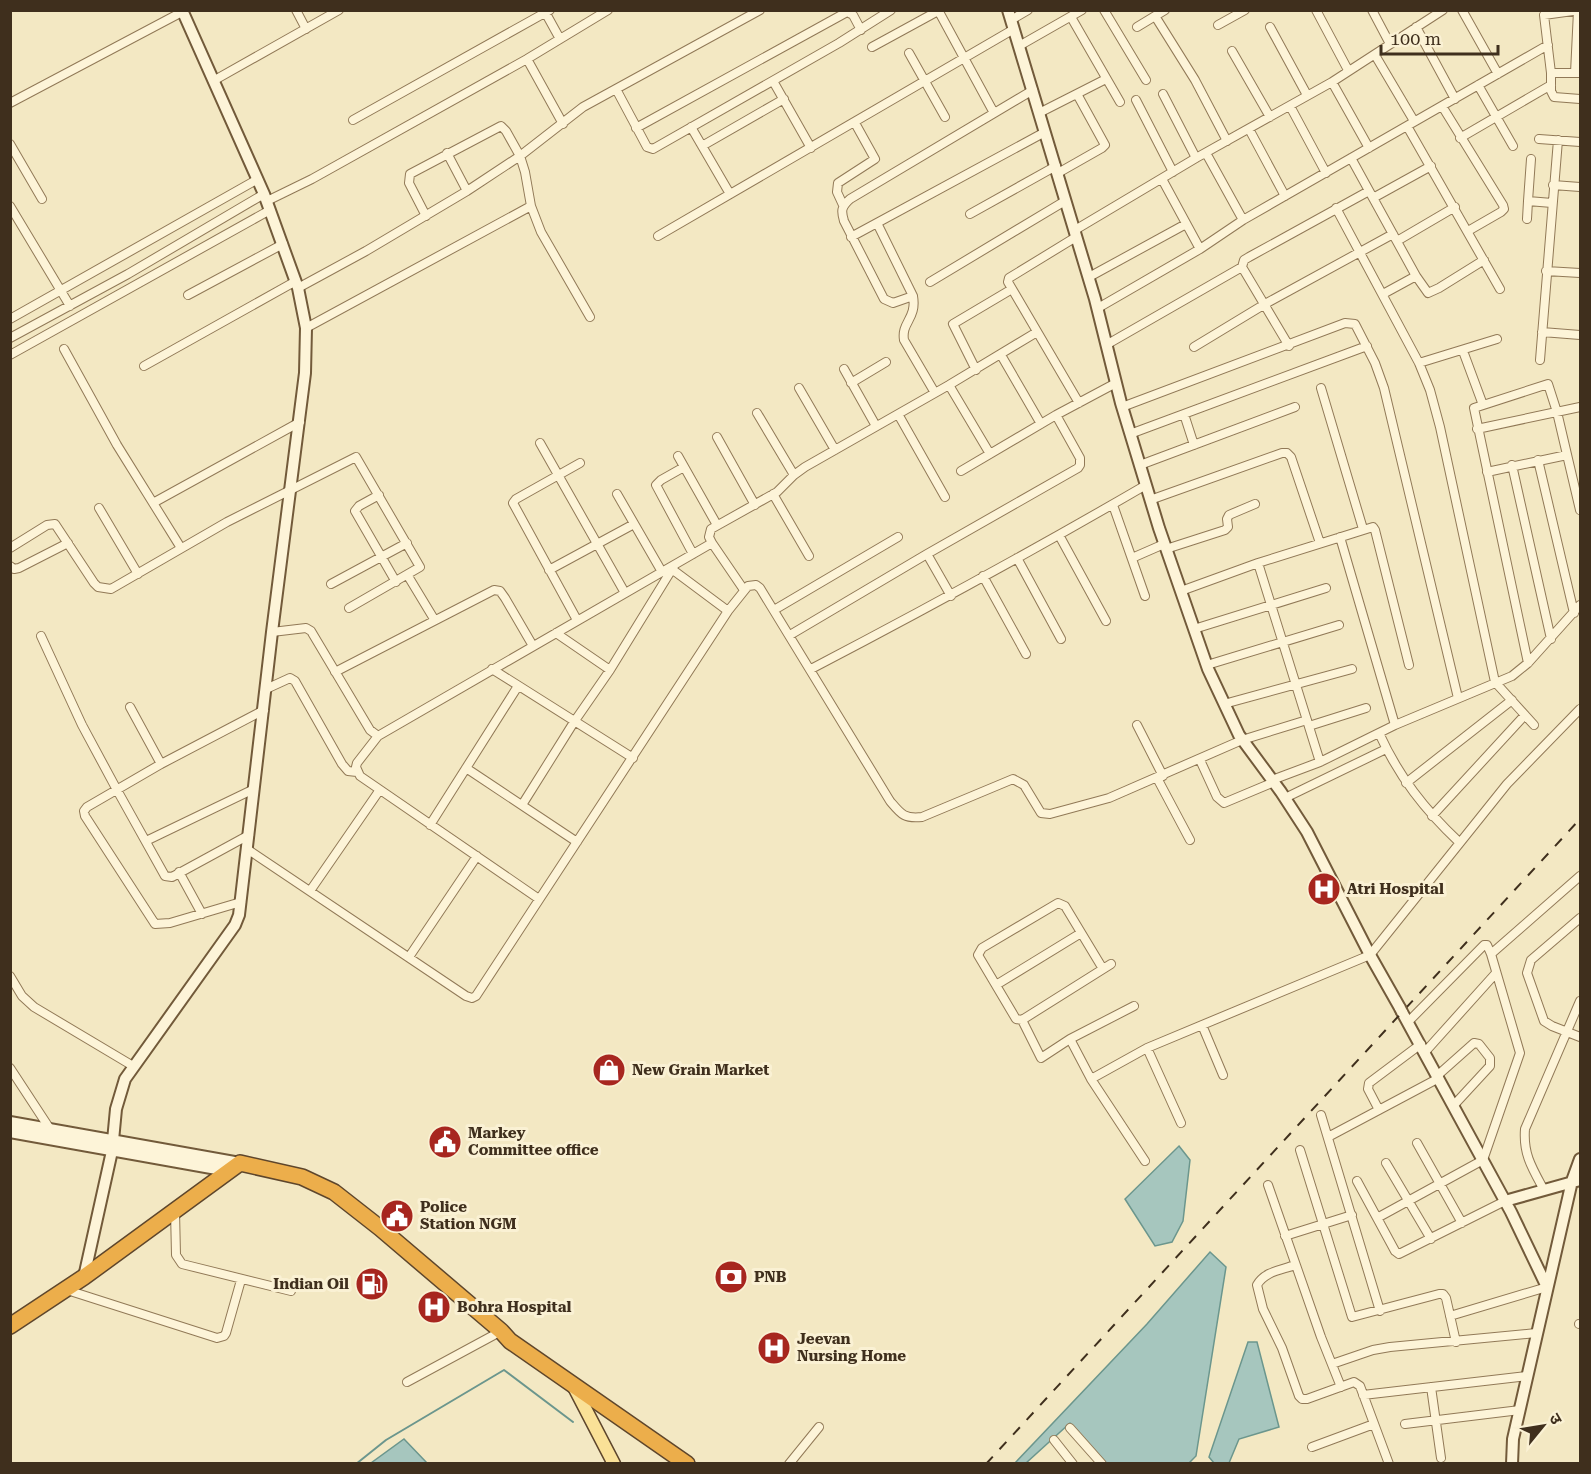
<svg xmlns="http://www.w3.org/2000/svg" width="1591" height="1474" font-family="'Roboto Serif','Noto Sans Devanagari',serif">
  <rect width="100%" height="100%" fill="#f3e8c3"/>
  <path fill="#a6c6be" stroke="#6b968d" stroke-width="1.5" d="M1179,1146L1190,1160L1183,1221L1172,1242L1155,1246L1125,1199Z
    M1210,1252L1226,1267L1196,1456L1189,1463H1106L1070,1423L1026,1463L1014,1464L1147,1324Z
    M1248,1342H1257L1279,1427L1239,1439L1229,1463H1214L1209,1457Z
    M404,1439L427,1463H371Z"/>
  <g fill="none" stroke-linecap="round" stroke-linejoin="round">
    <path stroke="#6b968d" stroke-width="2" d="M356,1464L386,1440L504,1370L573,1422"/>
    <g stroke="#917957" stroke-width="10">
      <path id="street" d="M296,10L306,29
        M544,10L560,39
        M938,10L994,113
        M1104,10L1146,80
        M1316,10L1348,70
        M1372,10L1390,44
        M1462,10L1498,74
        M1580,10L1544,15L1551,73H1580
        M1155,16L1195,80L1227,141
        M1071,17L1120,102
        M1011,20L1028,10
        M1218,25L1245,10
        M1137,27L1165,10
        M1270,27L1307,95
        M1416,27L1455,99
        M1019,46L1082,10
        M872,47L938,11
        M1232,51L1270,117
        M909,53L945,117
        M1375,55L1414,121
        M527,59L563,124
        M1551,73V91L1554,97L1580,99
        M1575,73L1578,11
        M213,81L339,10
        M773,81L811,148
        M1332,82L1369,148
        M1478,85L1513,146
        M616,89L647,147L653,149L839,43L891,10
        M1163,94L1196,158
        M1136,100L1173,172
        M10,103L182,12
        M1290,106L1326,173
        M1442,106L1503,205L1504,209L1501,212L1468,231
        M1039,113L1106,79
        M353,120L550,10
        M1407,126L1500,289
        M691,127L730,194
        M636,128L847,12L853,15L861,30
        M1249,129L1285,196
        M1460,138L1551,85
        M1539,139L1580,142
        M10,144L42,199
        M702,146L784,99
        M447,153L467,191
        M1206,153L1243,220
        M1351,158L1416,276L1428,293L1439,288L1484,260
        M1058,173L1102,148L1105,145L1077,94
        M1162,179L1200,249
        M1553,185L1580,187
        M1373,198L1431,166
        M267,201L312,179L527,59L608,10
        M1528,201L1531,159
        M843,205L837,192L838,183L875,159L855,123
        M10,206L70,306
        M1336,208L1419,363L1430,390L1440,427L1495,682L1534,725
        M970,214L1056,166
        M426,216L409,183L410,174L501,126L506,131L520,156L525,172L531,206L541,232L590,317
        M1527,219L1528,201L1552,203
        M877,223L913,296C917,319 901,322 904,340L935,393
        M1075,230L1196,158L1332,82L1443,10
        M658,236L1014,29
        M851,237L1045,132
        M1076,237L1009,278L1008,282L1079,403
        M1397,241L1455,207
        M1242,267L1289,346
        M1546,271L1580,273
        M1089,277L1186,224
        M930,282L1065,201
        M298,288L366,251L467,191L520,156L583,107L760,10
        M1383,294L1416,276
        M188,295L283,244
        M913,296L893,303L884,299L844,221C841,211 841,207 850,199L1033,90
        M1098,308L1200,249L1243,220L1548,45
        M10,319L258,179
        M306,328L531,206
        M1542,332L1580,335
        M10,338L128,274L264,194
        M1106,345L1242,267L1244,260L1249,257L1369,191
        M1194,347L1265,304L1393,234
        M64,349L117,445L181,548
        M1463,351L1483,405
        M10,355L270,210
        M1001,355L1041,424
        M1540,360L1558,140
        M1419,363L1497,339
        M144,366L296,281
        M844,369L876,426
        M976,370L953,324L1012,289
        M851,383L886,362
        M949,385L990,454
        M799,388L835,450
        M1321,388L1363,529
        M1122,407L1345,323L1355,324L1375,363L1384,388L1458,698
        M757,413L794,475
        M898,414L945,497
        M1184,414L1194,445
        M1477,429L1580,407
        M1130,434L1367,346
        M717,437L755,505
        M540,443L625,593
        M678,456L717,525
        M1538,460L1574,613
        M1140,465L1295,407
        M1512,465L1551,639
        M684,467L661,480L656,485L693,554
        M961,471L1056,415L1116,383
        M1487,472L1567,455
        M617,494L662,572
        M773,494L809,556
        M379,495L359,506L355,511L396,582
        M1150,500L1282,453H1287L1291,457L1320,543
        M153,503L300,422
        M1113,505L1145,596
        M99,508L138,574
        M1059,535L1106,621
        M1340,537L1395,725
        M10,548L47,525L55,524L94,583L98,587L111,589L227,522L356,457L420,567L349,608
        M1166,549L1225,530L1228,527L1227,519L1229,515L1255,504
        M927,554L951,596
        M1017,558L1061,639
        M1132,558L1164,544
        M1258,563L1320,762
        M10,566L14,569L19,568L68,543
        M549,570L634,524
        M673,570L728,611
        M408,576L434,619
        M983,576L1026,654
        M331,584L407,543
        M744,590L712,543L709,537L711,529L777,492L794,475L805,467L949,385L1037,332
        M1181,591L1258,563L1373,527L1375,530L1409,665
        M774,610L898,537
        M577,620L513,503L516,499L580,463
        M1194,629L1326,588
        M272,632L306,628L311,631L370,730L378,736L712,543
        M556,633L610,670
        M790,635L927,554L1078,468L1080,465V458L1056,415
        M41,636L82,725L117,790L165,876L172,877L249,835
        M1528,663L1474,408L1548,384L1557,412L1580,510
        M1207,665L1339,625
        M492,669L633,758
        M811,669C924,610 1036,549 1146,485
        M335,672L494,590L500,591L505,598L533,646
        M266,689L290,678L295,681L342,764L348,771L357,772
        M1224,704L1352,669
        M130,707L161,764
        M1137,725L1163,776
        M1309,726L1366,708
        M1379,733C1399,777 1425,810 1459,842
        M378,736L357,763L356,767L360,776L539,899
        M1200,760L1217,797L1224,803L1274,782
        M466,768L577,842
        M1157,778L1190,840
        M1272,780L1320,762L1395,725L1512,676L1528,663L1580,605
        M1406,783L1512,700
        M1285,798L1386,749
        M522,805L574,722L610,670L674,566
        M1432,816L1525,715
        M430,825L518,686
        M146,841L254,789
        M247,849L466,996L472,998L476,996L728,611L748,586L756,585L760,588L890,801C901,814 904,819 922,817L1013,779L1024,785L1041,813L1050,814L1109,798L1242,740L1307,720
        M179,872L202,914
        M310,891L379,791
        M241,902L170,923L155,924L85,816L84,811L87,807L161,764L264,710
        M1580,918L1531,960L1527,973L1544,1021L1552,1026L1580,1037
        M409,957L477,856
        M1111,964L1022,1020L1041,1058L1070,1039L1134,1006
        M10,976L22,996L34,1007L133,1066
        M996,985L1081,933
        M1022,1020L1016,1019L978,955L982,948L1058,903L1065,906L1103,969
        M1408,1022L1484,945H1487L1491,954
        M1202,1025L1223,1075
        M1070,1039L1091,1079L1145,1161
        M1147,1048L1181,1123
        M1425,1052L1496,973
        M10,1068L50,1129
        M1438,1075L1474,1043L1479,1044L1490,1058V1066L1454,1105
        M1091,1079L1147,1048L1370,955L1507,784L1580,709
        M1379,1110L1368,1089L1369,1083L1421,1044
        M1321,1115L1380,1311
        M1328,1137L1439,1078
        M1417,1143L1462,1223
        M1300,1150L1352,1317L1439,1294H1443L1446,1298L1456,1342
        M1386,1163L1431,1239
        M1357,1181L1395,1251L1399,1254L1505,1201
        M1268,1185L1321,1337L1341,1387
        M1544,1190C1532,1168 1523,1154 1525,1129L1580,1001
        M175,1211L176,1255L182,1264L291,1291
        M1377,1218L1483,1160L1520,1053L1491,954L1580,876
        M1285,1236L1352,1215
        M1295,1265C1282,1270 1265,1271 1257,1285L1263,1309L1282,1348L1299,1396L1302,1399H1307L1354,1382L1360,1386L1389,1464
        M67,1290L217,1338L224,1336L226,1333L241,1280
        M1450,1316L1547,1287
        M1579,1324H1580
        M1332,1364L1373,1350L1390,1347L1536,1333
        M407,1382L494,1335
        M1431,1387L1441,1458
        M1363,1395L1527,1376
        M1405,1424L1520,1410
        M1070,1428L1102,1464
        M1054,1440L1073,1464
        M1312,1447L1374,1424
        M789,1464L819,1427"/>
    </g>
    <g stroke="#725a3a" stroke-width="14">
      <path id="secondary" d="M1008,10L1095,299L1121,403L1159,528L1208,669L1239,735L1281,792L1307,832L1370,955L1400,1008
        M1402,1012L1511,1212L1547,1287
        M10,1122L240,1163
        M10,1132L228,1171
        M1505,1201L1580,1180
        M84,1277L112,1151L116,1109L125,1079L235,925L239,915L272,632L305,373L306,328L298,288L264,194L182,10
        M1512,1464L1513,1439L1572,1181L1580,1159"/>
    </g>
    <g stroke="#5e462c" stroke-width="15">
      <path id="primary" d="M573,1385L614,1464"/>
    </g>
    <g stroke="#5e462c" stroke-width="18">
      <path id="highway" d="M10,1326L84,1277L240,1163L302,1177L334,1192L380,1228L501,1331L510,1341L687,1464"/>
    </g>
    <use href="#street" stroke="#fdf4d8" stroke-width="8"/>
    <use href="#secondary" stroke="#fdf4d8" stroke-width="10"/>
    <use href="#primary" stroke="#fae197" stroke-width="12"/>
    <use href="#highway" stroke="#ecae4b" stroke-width="15"/>
    <path stroke="#3f2f1d" stroke-width="2" stroke-dasharray="10 10" stroke-linecap="butt" d="M986,1464L1580,819"/>
    <g stroke="#725a3a" stroke-width="14" stroke-linecap="butt">
      <path id="secondary-bridge" d="M1400,1008L1402,1012"/>
    </g>
    <use href="#secondary-bridge" stroke="#fdf4d8" stroke-width="10"/>
  </g>
  <defs>
    <g id="hospital-disc" transform="scale(1.725)"><circle r="9.5" fill="#a7261f" stroke="#faf1d4"/><path d="M-5-5h3v3.5h4V-5h3V5h-3V1.5h-4V5h-3Z" fill="#fff"/></g>
    <g id="shop-disc" transform="scale(1.725)"><circle r="9.5" fill="#a7261f" stroke="#faf1d4"/><path d="M-5-2.5h2.3a2.7 3.5 0 0 1 5.4 0H5L5.5 6h-11ZM-1.5-2.5h3a1.5 2.3 0 0 0-3 0Z" fill="#fff"/></g>
    <g id="civic-disc" transform="scale(1.725)"><circle r="9.5" fill="#a7261f" stroke="#faf1d4"/><path d="M-.6-6.5H3V-4.5H.6V-3L4-1V1h2V6H-6V1h2V-1L-.6-3ZM-1.2 2.5V6h2.4V2.5Z" fill="#fff"/></g>
    <g id="bank-disc" transform="scale(1.725)"><circle r="9.5" fill="#a7261f" stroke="#faf1d4"/><path d="M-6-4H6V4H-6ZM0-2.3a2.3 2.3 0 1 0 0 4.6a2.3 2.3 0 1 0 0-4.6Z" fill="#fff"/></g>
    <g id="fuel-disc" transform="scale(1.725)"><circle r="9.5" fill="#a7261f" stroke="#faf1d4"/><path d="M-5.5-6h7V0h2V4h1.3V-2.5L3-4.5l.8-.8L6-3V5H2.5V1h-1V6h-7ZM-4.2-4.7v3.2H.2V-4.7Z" fill="#fff"/></g>
  </defs>
  <g fill-rule="evenodd">
    <use href="#hospital-disc" x="1324" y="889"/>
    <use href="#shop-disc" x="609" y="1070"/>
    <use href="#civic-disc" x="445" y="1142"/>
    <use href="#civic-disc" x="397" y="1216"/>
    <use href="#bank-disc" x="731" y="1277"/>
    <use href="#fuel-disc" x="372" y="1284"/>
    <use href="#hospital-disc" x="434" y="1307"/>
    <use href="#hospital-disc" x="774" y="1348"/>
  </g>
  <g text-anchor="middle" dominant-baseline="central" stroke-width="6" stroke-linejoin="round" paint-order="stroke">
    <g font-size="15" font-weight="bold" fill="#3f2f1d" stroke="#faf1d4" text-anchor="start">
      <text x="1347" y="889">Atri Hospital</text>
      <text x="632" y="1070">New Grain Market</text>
      <text x="468" y="1133">Markey<tspan x="468" dy="17">Committee office</tspan></text>
      <text x="420" y="1207">Police<tspan x="420" dy="17">Station NGM</tspan></text>
      <text x="754" y="1277">PNB</text>
      <text x="349" y="1284" text-anchor="end">Indian Oil</text>
      <text x="457" y="1307">Bohra Hospital</text>
      <text x="797" y="1339">Jeevan<tspan x="797" dy="17">Nursing Home</tspan></text>
    </g>
  </g>
  <rect width="1591" height="1474" fill="none" stroke="#3f2f1d" stroke-width="24"/>
  <g transform="translate(1543 1426) rotate(60)" stroke="#faf1d4" stroke-width="4.5" paint-order="stroke">
  <path d="M0-4.5L10 22L0 15L-10 22Z" fill="#3f2f1d"/>
  <text y="-9" font-size="16" font-weight="bold" text-anchor="middle" fill="#3f2f1d">उ</text>
  </g>
  <path d="M1381 45v9h117v-9" fill="none" stroke="#3f2f1d" stroke-width="3"/>
  <text x="1390" y="45" font-size="18" fill="#3f2f1d" stroke="#faf1d4" stroke-width="4.5" paint-order="stroke">100 m</text>
</svg>
